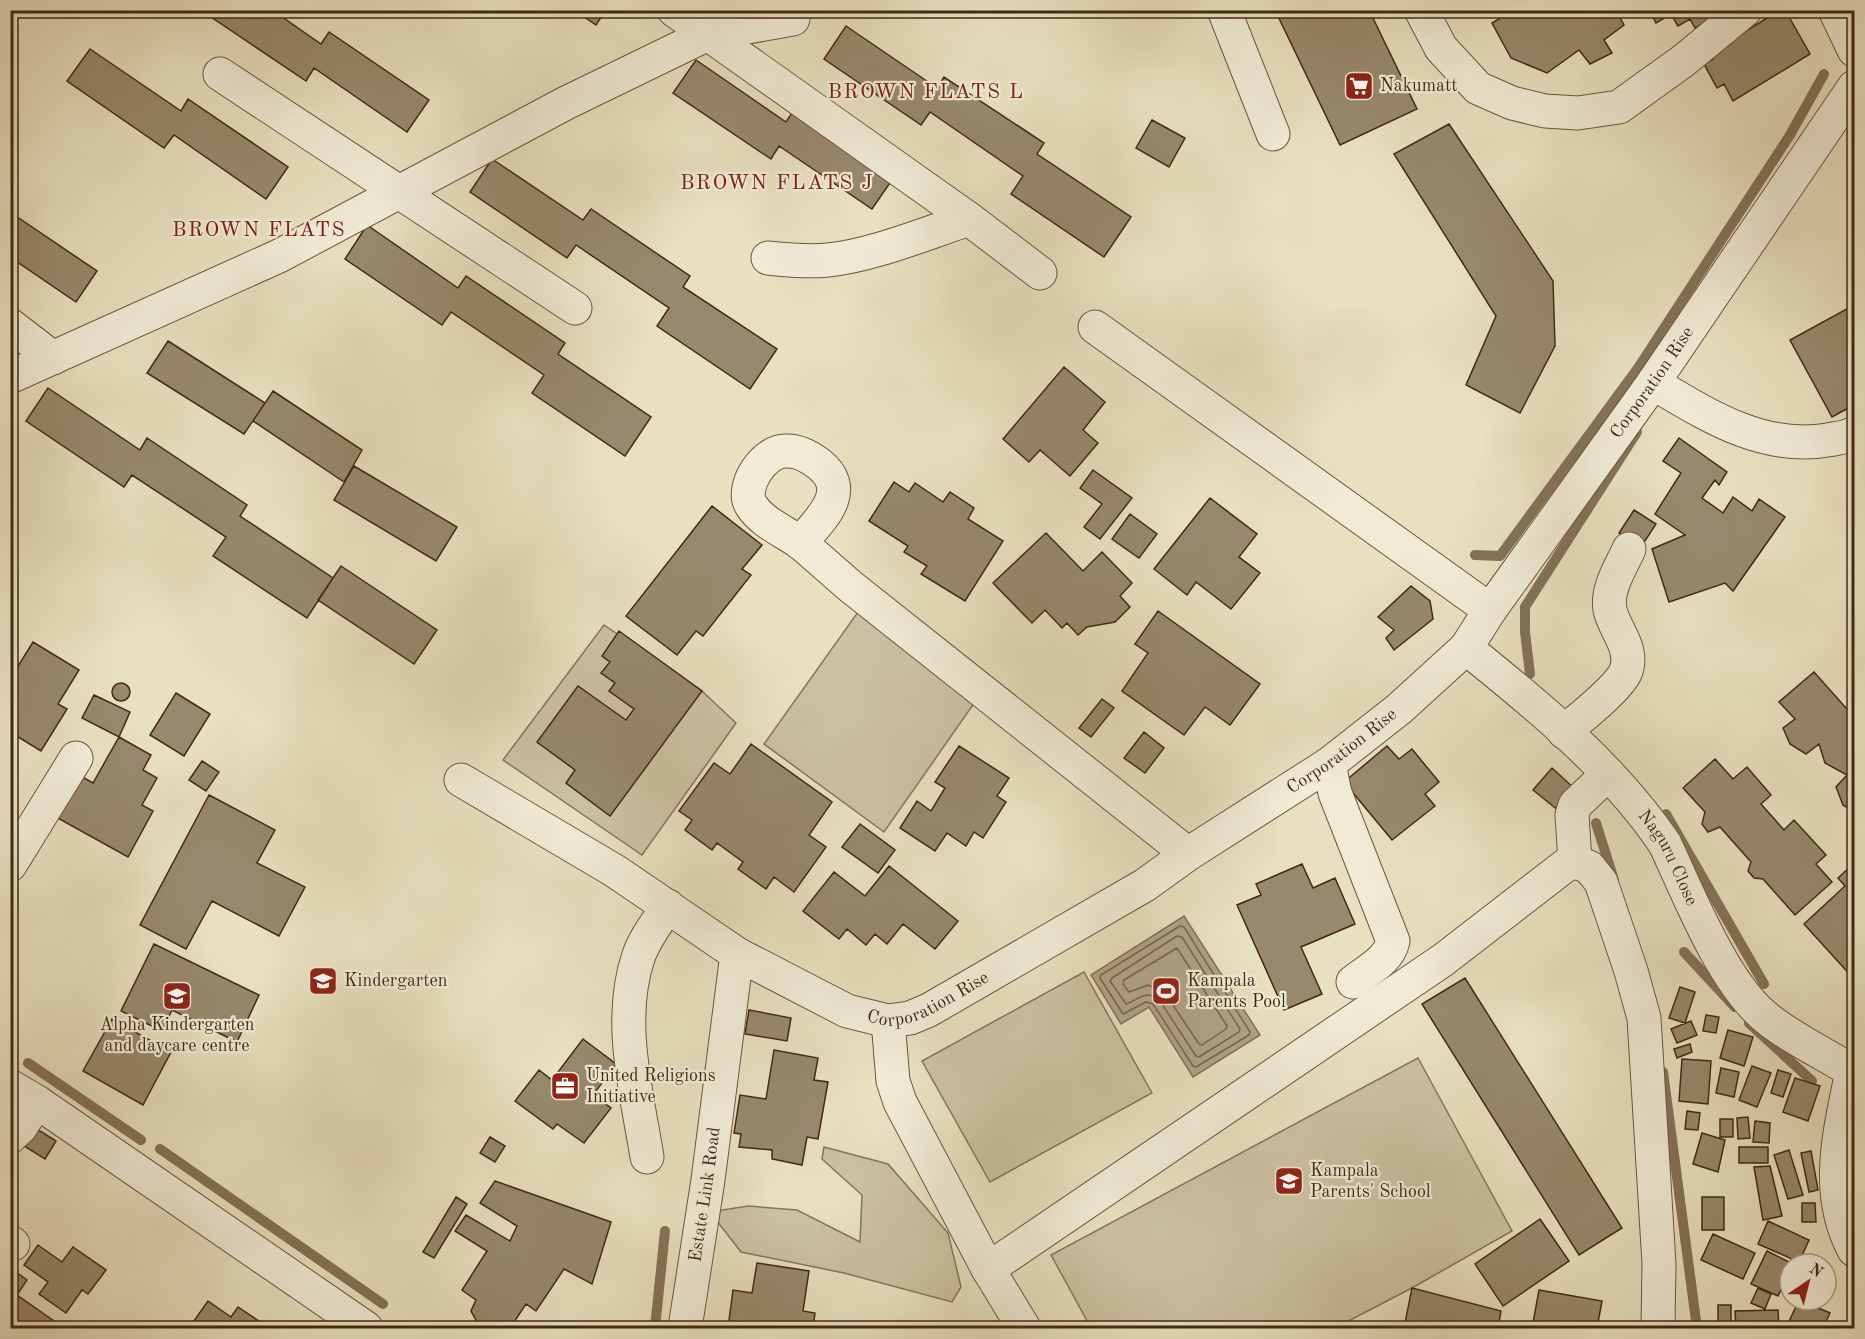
<svg xmlns="http://www.w3.org/2000/svg" width="1865" height="1339" font-family="'Old Standard TT',serif">
  <rect width="100%" height="100%" fill="#e9e0c0"/>
  <filter id="stains"><feTurbulence type="fractalNoise" baseFrequency=".00333" numOctaves="4"/><feColorMatrix values="0 0 0 0 .2 0 0 0 0 .09 0 0 0 0 .02 0 0 0 .5 -.17"/></filter>
  <radialGradient id="worn" r=".72"><stop offset=".6" stop-color="#630" stop-opacity="0"/><stop offset="1" stop-color="#630" stop-opacity=".3"/></radialGradient>
  <path fill="#ccc1a3" stroke="#86755c" stroke-width="1.5" d="M858,612L975,702L884,832L764,744Z
    M604,625L702,691L736,723L642,855L503,760Z
    M1084,972L1152,1093L990,1182L922,1061Z
    M1418,1058L1512,1231L1412,1288L1335,1328H1091L1051,1255Z
    M824,1147L888,1164L948,1233L961,1287L952,1302L844,1273L741,1252L710,1212L748,1206L797,1210L860,1242L862,1195L822,1159Z"/>
  <path fill="#b0a286" stroke="#847258" stroke-width="1.5" d="M1184,916L1260,1035L1193,1077L1149,1007L1121,1024L1091,975Z"/>
  <g fill="none" stroke-linecap="round" stroke-linejoin="round">
    <path stroke="#78664d" stroke-width="1.5" d="M1180,926L1184,927L1250,1032L1249,1035L1196,1067L1193,1066L1153,1004L1146,1002L1123,1014L1100,978L1101,975Z
      M1177,936L1182,937L1240,1029L1239,1032L1199,1057L1196,1056L1158,998C1145,990 1138,1000 1126,1004L1110,981L1112,978Z
      M1177,948L1227,1026L1226,1029L1202,1045L1199,1044L1163,990L1148,985L1129,992L1123,984L1124,980Z"/>
    <path stroke="#847258" stroke-width="10" d="M1475,555L1500,556L1638,368L1790,135L1824,74
      M1530,674L1525,632V607L1637,432
      M1666,814L1764,984
      M1596,823L1614,880
      M1684,952L1735,1007
      M1749,1023L1812,1081
      M28,1063L141,1140
      M1663,1072L1697,1328
      M160,1149L383,1304
      M655,1328L665,1231"/>
  </g>
  <path fill="#98886d" stroke="#412914" stroke-width="1.5" d="M211,10H272L321,44L329,32L429,100L407,132L314,68L306,81L208,15Z
    M574,10H606L596,25Z
    M1275,10H1369L1417,109L1340,145Z
    M1514,10H1616L1624,25L1604,40L1612,53L1590,64L1579,50L1547,73L1511,58L1492,23Z
    M1649,10H1724L1725,11L1695,28L1690,19L1678,26L1671,14L1656,23Z
    M1780,10H1785L1810,54L1733,101L1724,84L1717,88L1704,64L1713,59L1710,53Z
    M846,26L937,88L944,77L1044,143L1037,154L1131,217L1104,257L1011,194L1023,176L930,112L921,125L824,59Z
    M90,49L181,111L188,99L288,167L266,199L174,135L164,148L67,81Z
    M696,60L786,122L794,110L894,177L872,209L779,146L771,159L673,93Z
    M1152,120L1185,138L1169,167L1136,148Z
    M1449,124L1553,281L1555,346L1520,413L1466,385L1496,316L1394,154Z
    M492,159L583,220L591,209L690,276L683,287L777,349L750,389L657,326L669,308L576,245L567,258L470,192Z
    M10,212L97,271L76,302L10,257Z
    M367,225L458,288L466,276L565,343L558,354L651,417L625,456L532,393L544,375L451,312L442,325L345,259Z
    M1854,305V354L1848,358L1854,371V405L1832,417L1790,340Z
    M168,341L265,403L244,434L147,373Z
    M1064,367L1105,402L1083,430L1098,443L1070,476L1040,450L1029,462L1003,439Z
    M48,388L140,450L147,438L247,505L240,516L333,578L307,618L213,556L226,537L132,475L124,487L26,421Z
    M273,391L362,450L344,482L253,421Z
    M1679,438L1727,472L1719,485L1715,480L1702,498L1723,513L1733,497L1752,511L1759,499L1785,517L1733,591L1725,583L1669,602L1652,549L1685,535L1655,514L1681,473L1663,461Z
    M354,466L457,527L436,561L334,500Z
    M1093,470L1132,498L1100,539L1084,527L1102,504L1080,488Z
    M894,482L909,492L915,483L943,502L950,492L974,508L968,519L1003,541L965,601L921,574L927,566L904,552L908,546L869,521Z
    M1210,498L1257,534L1239,557L1260,573L1231,609L1196,582L1187,595L1154,569Z
    M712,506L762,545L742,569L751,575L703,636L696,631L677,655L626,616Z
    M1634,510L1656,524L1641,547L1619,533Z
    M1130,514L1157,534L1139,558L1112,539Z
    M1046,533L1083,571L1102,552L1132,583L1120,596L1130,607L1115,622L1087,627L1078,635L1067,623L1062,628L1045,610L1032,623L993,583Z
    M341,566L437,630L414,664L318,600Z
    M1411,586L1430,601L1433,619L1394,650L1386,638L1394,630L1378,617Z
    M1158,611L1260,684L1230,725L1205,707L1184,735L1122,691L1148,653L1135,644Z
    M619,631L702,691L610,816L566,783L575,770L537,742L578,686L626,720L634,709L609,691L615,683L601,673L610,662L602,656Z
    M33,642L79,670L58,704L67,709L41,751L10,732V679Z
    M1814,672L1854,717V812L1843,805L1836,787L1847,775L1825,763L1819,744L1806,754L1790,744L1783,728L1795,719L1779,702Z
    M112 692a9 9 0 1 1 18 0a9 9 0 1 1-18 0Z
    M176,693L210,714L184,756L150,735Z
    M94,695L130,712L119,737L82,718Z
    M1102,699L1114,708L1091,737L1079,728Z
    M1144,732L1164,748L1145,773L1124,758Z
    M119,737L151,755L143,770L157,778L142,805L153,811L128,857L54,816L77,774L93,783Z
    M751,744L832,802L809,835L826,847L794,892L774,877L766,889L738,869L743,862L717,843L712,850L685,830L692,820L679,811L714,763L730,774Z
    M959,746L1009,778L997,796L1006,802L983,838L974,832L966,846L947,833L935,851L900,828L917,801L931,811L945,788L935,782Z
    M1387,746L1399,759L1412,749L1439,782L1425,794L1435,806L1392,840L1344,782Z
    M1715,759L1733,779L1747,767L1771,795L1761,804L1784,830L1794,820L1826,855L1816,864L1832,882L1795,915L1763,879L1754,878L1748,871L1751,862L1720,827L1708,832L1702,824L1705,812L1683,788Z
    M202,761L219,772L206,791L189,780Z
    M1552,768L1576,790L1559,811L1533,790Z
    M209,795L275,830L257,863L305,887L279,936L212,901L186,949L140,925Z
    M860,824L895,850L878,873L842,847Z
    M1854,863V976L1853,978L1804,924L1845,886L1838,878Z
    M1302,864L1313,888L1335,878L1355,924L1301,947L1322,994L1284,1010L1237,905L1261,895L1256,884Z
    M889,866L958,921L935,949L903,924L887,944L875,934L866,945L847,929L839,939L803,911L834,872L865,896Z
    M154,944L259,995L237,1042L172,1010L162,1031L121,1011Z
    M1465,978L1622,1228L1579,1255L1422,1004Z
    M1680,987L1695,992L1685,1023L1669,1018Z
    M749,1010L791,1018L787,1041L745,1034Z
    M1706,1015L1719,1017L1716,1033L1703,1031Z
    M112,1019L171,1052L143,1105L83,1071Z
    M1691,1021L1697,1035L1677,1043L1671,1029Z
    M1728,1030L1753,1037L1744,1066L1720,1058Z
    M583,1039L616,1064L593,1095L611,1108L584,1143L557,1124L553,1129L515,1101L539,1070L552,1080Z
    M1690,1044L1692,1052L1677,1058L1674,1049Z
    M774,1050L818,1058L814,1080L828,1082L818,1139L807,1137L802,1165L772,1159V1150L739,1147L741,1134L734,1133L740,1095L766,1099Z
    M1682,1059L1711,1061L1708,1104L1679,1101Z
    M1752,1066L1771,1073L1757,1107L1739,1100Z
    M1721,1068L1739,1072L1734,1097L1716,1093Z
    M1778,1070L1791,1074L1783,1097L1771,1093Z
    M1795,1078L1820,1086L1808,1121L1783,1112Z
    M1687,1111L1700,1113L1698,1130L1685,1129Z
    M1748,1117L1750,1138L1738,1139L1737,1118Z
    M1720,1119H1733V1137H1720Z
    M1755,1121L1770,1123L1769,1143L1753,1142Z
    M32,1126L56,1141L45,1159L21,1144Z
    M1702,1133L1725,1140L1718,1172L1693,1164Z
    M490,1137L505,1146L495,1162L480,1153Z
    M1739,1147H1768V1163H1739Z
    M1789,1150L1803,1195L1788,1199L1774,1155Z
    M1811,1151L1818,1190L1809,1192L1801,1153Z
    M1770,1166L1782,1216L1763,1220L1754,1167Z
    M495,1181L611,1222L592,1284L564,1269L536,1311L526,1304L510,1328L499,1323L477,1322L471,1311L476,1300L462,1290L487,1251L455,1231L466,1215L510,1241L517,1226L480,1203Z
    M456,1197L467,1204L434,1258L423,1252Z
    M1702,1197H1724V1230H1702Z
    M1802,1203H1815L1816,1222H1802Z
    M1540,1219L1569,1261L1503,1306L1475,1264Z
    M1768,1221L1809,1240L1799,1262L1758,1244Z
    M1713,1234L1755,1253L1743,1279L1701,1260Z
    M38,1245L62,1262L73,1247L106,1270L88,1294L82,1290L66,1313L39,1294L48,1282L24,1265Z
    M1767,1251L1793,1264H1790V1271L1778,1296L1751,1284Z
    M757,1263L809,1271L803,1311L815,1313L813,1328H728L733,1290L752,1293Z
    M10,1268L27,1280L17,1295L64,1328H10Z
    M1412,1288L1501,1311L1498,1328H1404Z
    M1758,1288L1771,1294L1765,1309L1751,1303Z
    M1539,1290L1602,1301L1597,1328H1532Z
    M1799,1300L1830,1313L1823,1328H1786Z
    M208,1301L231,1317L238,1307L269,1328H189Z
    M1718,1305H1731V1327H1718Z
    M1778,1310L1779,1328H1736L1735,1311Z"/>
  <g fill="none" stroke-linecap="round" stroke-linejoin="round">
    <g stroke="#6b573f" stroke-width="35">
      <g id="minor">
        <path d="M674,10L969,219L1040,273"/>
        <path d="M1224,10L1273,134"/>
        <path d="M1421,10L1441,48L1478,88L1512,103L1545,111L1578,113L1619,107L1683,61L1745,10"/>
        <path d="M1835,10L1854,50"/>
        <path d="M220,74L575,308"/>
        <path d="M768,258C788,260 808,262 828,260C871,256 927,233 969,219"/>
        <path d="M10,325L53,358"/>
        <path d="M1095,327L1490,610"/>
        <path d="M10,377L279,256L566,103L708,34L793,19"/>
        <path d="M1653,383C1707,415 1762,451 1828,440C1837,438 1846,438 1854,433"/>
        <path d="M800,543C820,520 853,491 819,464C810,457 797,450 785,451C764,451 740,487 751,505C762,523 786,532 802,544C818,558 834,572 850,586L1188,854"/>
        <path id="s1" d="M1466,648C1537,705 1614,768 1665,844C1689,895 1721,978 1763,1015C1787,1036 1825,1054 1852,1071"/>
        <path d="M1564,732C1579,719 1619,688 1626,671C1634,648 1615,631 1610,610C1606,589 1621,567 1629,549"/>
        <path d="M1329,764L1335,793L1393,941C1389,960 1368,970 1353,982"/>
        <path id="s2" d="M461,780L615,871L737,954L847,1011L888,1021L910,1018L929,1010L1145,885L1188,854L1329,764L1399,709L1466,648L1490,610L1653,383L1854,87"/>
        <path d="M1575,862L1572,815L1575,805L1608,774"/>
        <path d="M10,865L76,758"/>
        <path d="M888,1021L893,1081L900,1102L988,1269L1024,1328"/>
        <path d="M1852,1071C1840,1132 1823,1192 1854,1250"/>
        <path d="M10,1086L37,1102L366,1328"/>
        <path d="M10,1137L20,1128L37,1102"/>
        <path d="M647,1157C637,1094 617,1021 638,958C644,939 657,923 668,906"/>
        <path d="M10,1242L13,1244"/>
        <path d="M988,1269L1443,960L1566,865L1575,862L1589,867L1601,882L1631,971L1644,1018L1659,1264L1658,1328"/>
        <path id="s3" d="M685,1328L708,1180L737,954"/>
      </g>
    </g>
    <use href="#minor" stroke="#f1ebd6" stroke-width="33"/>
  </g>
  <defs>
    <g id="supermarket-square" transform="scale(1.5)"><rect x="-9" y="-9" width="18" height="18" rx="4" fill="#8f2418" stroke="#f1ebd6"/><path d="M-6-5.5h2.5l.6 2H6L4.5 2H-2.5L-4.4-4H-6ZM-1.5 3.2a1.3 1.3 0 1 0 .1 0ZM3 3.2a1.3 1.3 0 1 0 .1 0Z" fill="#fff"/></g>
    <g id="school-square" transform="scale(1.5)"><rect x="-9" y="-9" width="18" height="18" rx="4" fill="#8f2418" stroke="#f1ebd6"/><path d="M0-5L7-2L0 1L-7-2ZM-4 1L0 2.5L4 1V4Q0 6-4 4Z" fill="#fff"/></g>
    <g id="stadium-square" transform="scale(1.5)"><rect x="-9" y="-9" width="18" height="18" rx="4" fill="#8f2418" stroke="#f1ebd6"/><path d="M0-5a6.5 5 0 1 0 0 10a6.5 5 0 1 0 0-10ZM-3.5-1.8h7v3.6h-7Z" fill="#fff"/></g>
    <g id="office-square" transform="scale(1.5)"><rect x="-9" y="-9" width="18" height="18" rx="4" fill="#8f2418" stroke="#f1ebd6"/><path d="M-6-3h4V-5.5h4V-3h4V5H-6ZM-1-4.5V-3h2v-1.5ZM-6 0V1H6V0Z" fill="#fff"/></g>
  </defs>
  <g fill-rule="evenodd">
    <use href="#supermarket-square" x="1359" y="86"/>
    <use href="#school-square" x="323" y="981"/>
    <use href="#stadium-square" x="1166" y="991"/>
    <use href="#school-square" x="177" y="996"/>
    <use href="#office-square" x="565" y="1086"/>
    <use href="#school-square" x="1289" y="1181"/>
  </g>
  <g text-anchor="middle" dominant-baseline="central" stroke-width="4.5" stroke-linejoin="round" paint-order="stroke">
    <g font-size="18" fill="#412914" stroke="#f1ebd6" text-anchor="start">
      <text x="1380" y="86">Nakumatt</text>
      <text x="344" y="981">Kindergarten</text>
      <text x="1187" y="981">Kampala<tspan x="1187" dy="21">Parents Pool</tspan></text>
      <text x="177" y="1025" text-anchor="middle">Alpha Kindergarten<tspan x="177" dy="21">and daycare centre</tspan></text>
      <text x="586" y="1076">United Religions<tspan x="586" dy="21">Initiative</tspan></text>
      <text x="1310" y="1171">Kampala<tspan x="1310" dy="21">Parents' School</tspan></text>
    </g>
    <g font-size="18" fill="#412914" stroke="#f1ebd6">
      <text stroke="none"><textPath href="#s2" startOffset="1509">Corporation Rise</textPath></text>
      <text stroke="none"><textPath href="#s2" startOffset="1023">Corporation Rise</textPath></text>
      <text stroke="none"><textPath href="#s1" startOffset="294">Naguru Close</textPath></text>
      <text stroke="none"><textPath href="#s2" startOffset="537">Corporation Rise</textPath></text>
      <text stroke="none"><textPath href="#s3" startOffset="135">Estate Link Road</textPath></text>
    </g>
    <g font-size="21" letter-spacing="1.5" fill="#7a1f14" stroke="#f1ebd6">
      <text x="926" y="92">BROWN FLATS L</text>
      <text x="777" y="183">BROWN FLATS J</text>
      <text x="259" y="230">BROWN FLATS</text>
    </g>
  </g>
  <rect width="1865" height="1339" fill="none" stroke="#e9e0c0" stroke-width="36"/>
  <rect x="12" y="12" width="1841" height="1315" fill="none" stroke="#412914" stroke-width="3"/>
  <rect x="18" y="18" width="1829" height="1303" fill="none" stroke="#412914" stroke-width="1.5"/>
  <g transform="translate(1808 1282) rotate(35)"><circle r="28" fill="#f1ebd6" stroke="#ab9d88" stroke-width="1.5"/>
  <path d="M0-4.5L10 22L0 15L-10 22Z" fill="#8f2418"/>
  <text y="-9" font-size="16" font-weight="bold" text-anchor="middle" fill="#412914">N</text>
  </g>
  <rect width="100%" height="100%" filter="url(#stains)"/>
  <rect width="100%" height="100%" fill="url(#worn)"/>
</svg>
